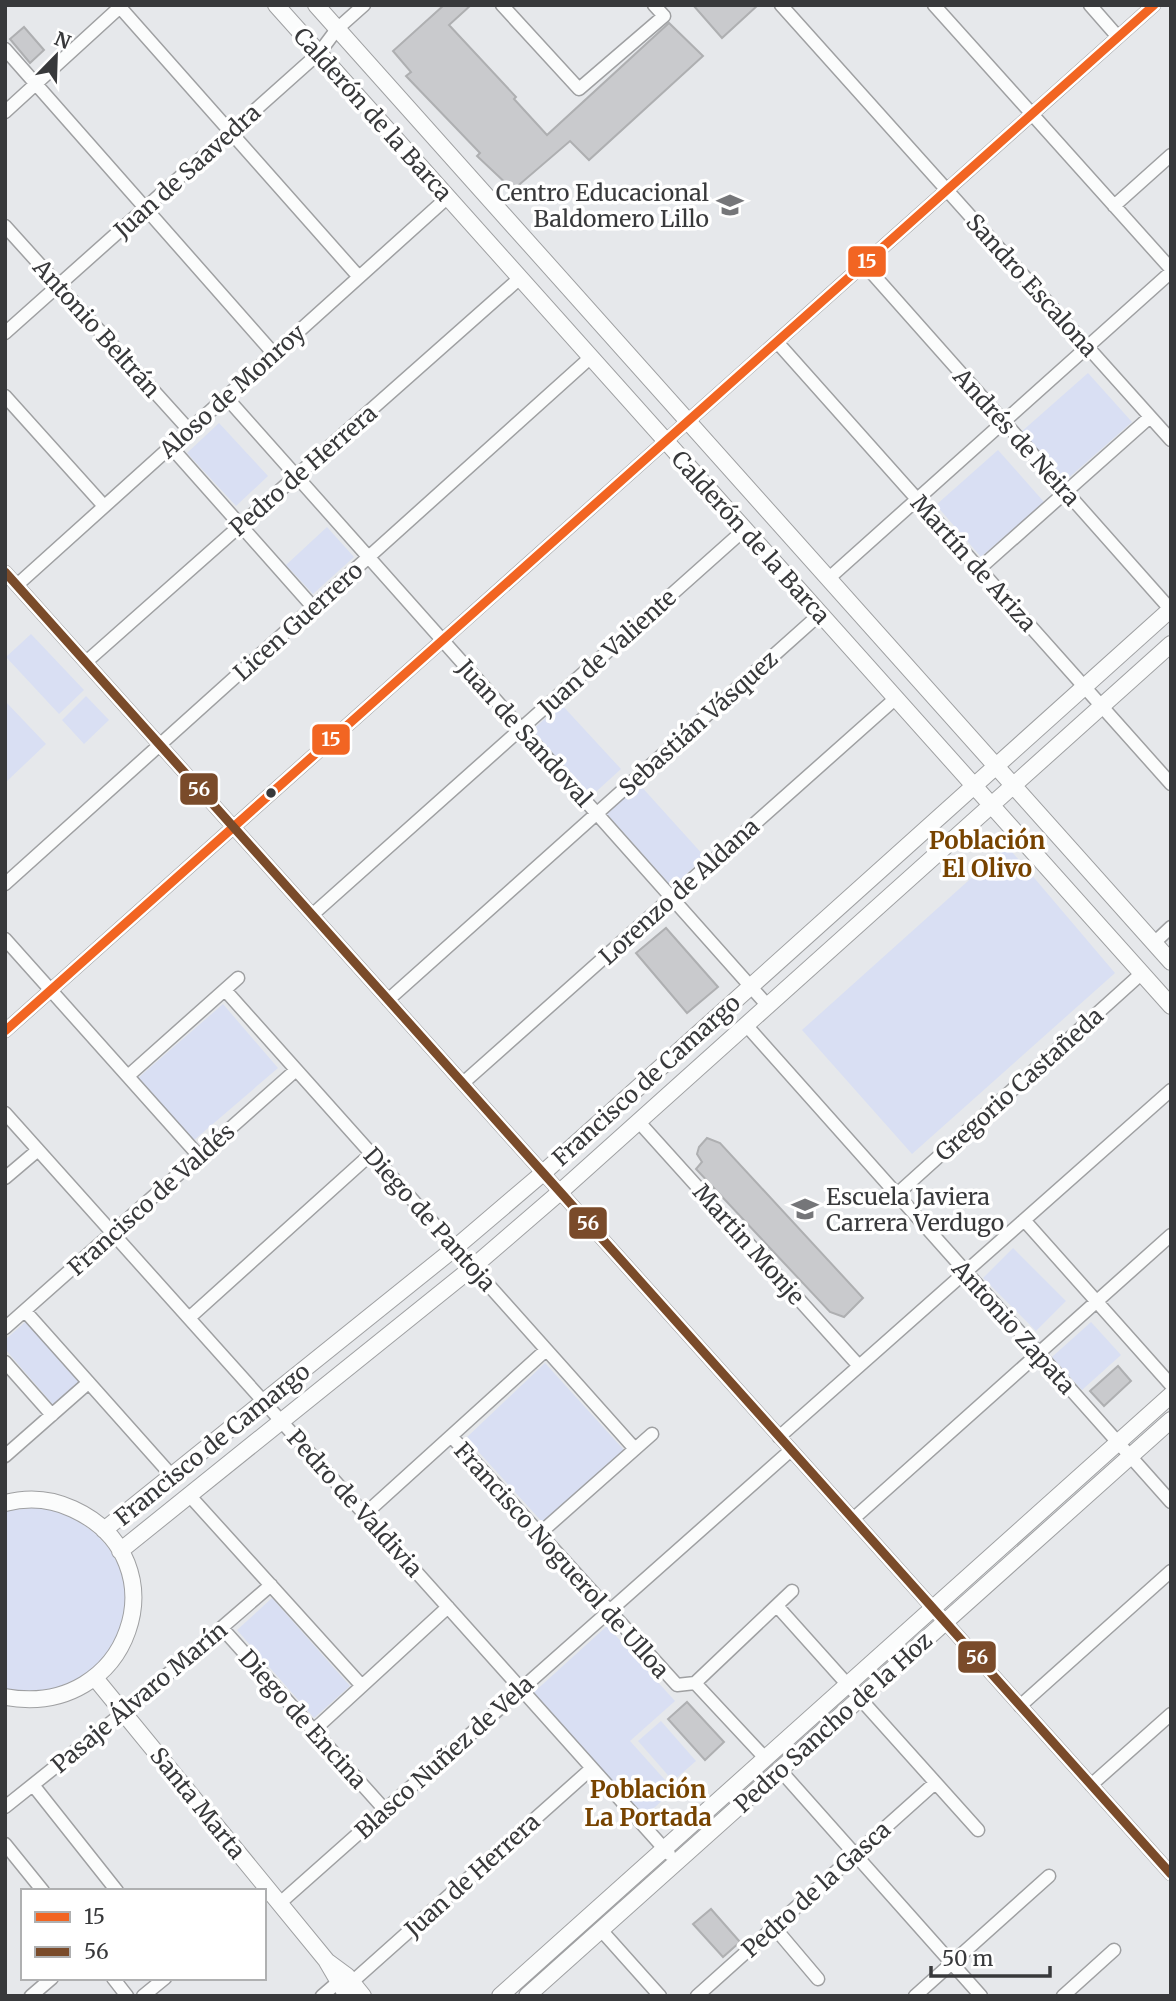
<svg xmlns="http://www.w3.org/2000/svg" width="1176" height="2001" font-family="Merriweather,serif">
  <rect width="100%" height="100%" fill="#e6e8eb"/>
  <path fill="#d9dff3" d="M1088,373L1132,422L1064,482L1020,433Z
    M219,423L268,476L236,506L187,453Z
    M998,450L1044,502L981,557L936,505Z
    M327,527L354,557L313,594L286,565Z
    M31,634L84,690L59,714L6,657Z
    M86,696L109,720L84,744L62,720Z
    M5,701L46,744L5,783Z
    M561,704L621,769L588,799L528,734Z
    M639,784L705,857L672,887L606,813Z
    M1007,846L1115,973L912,1154L802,1030Z
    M223,1004L278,1068L193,1141L138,1078Z
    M1013,1248L1066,1301L1036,1331L983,1278Z
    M25,1322L82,1384L55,1407L5,1349V1340Z
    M1091,1322L1121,1355L1082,1390L1052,1357Z
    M545,1363L624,1450L543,1523L466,1438Z
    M40,1507C107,1520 151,1586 111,1647C101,1663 95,1672 78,1680C69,1684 58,1692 48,1693C35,1694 19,1691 5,1690V1511Z
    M272,1598L350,1686L314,1718L237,1630Z
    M607,1626L675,1701L630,1741L674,1790L645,1816L533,1693Z
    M661,1721L696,1761L673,1781L638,1741Z"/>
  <path fill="#c9cacd" stroke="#aeafb1" stroke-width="2" d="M444,5H471L449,25L516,97L514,99L547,135L669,23L703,56L589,160L570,141L513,190L477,156L480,153L406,76L411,72L393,51Z
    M693,5H758L722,38Z
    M24,27L44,50L30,63L10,39Z
    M666,928L718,987L687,1013L636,953Z
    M707,1138L720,1143L863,1298L844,1317L830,1312L696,1169L702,1162L697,1154L699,1147Z
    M1118,1366L1131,1381L1104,1406L1090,1391Z
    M687,1702L724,1742L705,1760L668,1719Z
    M711,1909L740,1942L723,1957L693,1924Z"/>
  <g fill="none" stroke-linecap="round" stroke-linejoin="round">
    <g stroke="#9fa0a2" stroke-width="15">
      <path id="minor" d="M118,5L359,277
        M502,5L579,89L664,16L654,5
        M781,5L1171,440
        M934,5L1171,269
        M1090,5L1118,37
        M5,49L274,354
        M5,112L120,7
        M1114,206L1171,155
        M5,226L189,430
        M864,264L1171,610
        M5,333L319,53L337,29L364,5
        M777,342L1171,784
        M5,396L104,506
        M226,397L768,1006
        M171,447L313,607
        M979,569L1150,417
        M5,572L1171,1874
        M828,579L1171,272
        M17,585L448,197
        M86,662L520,278
        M5,884L591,357
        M312,915L745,529
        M5,939L199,1156
        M1154,943L1171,927
        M225,990L635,1449
        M388,1000L820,614
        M746,1025L1171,1502
        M5,1031L1154,5
        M128,1076L238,978
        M463,1083L896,698
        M5,1113L669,1854
        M638,1121L859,1366
        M5,1178L38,1150
        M896,1195L1142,973
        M1024,1220L1171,1385
        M25,1311L172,1476
        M189,1318L371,1154
        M5,1328L296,1070
        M5,1362L52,1415
        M451,1436L677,1685L695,1683L792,1591
        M779,1437L1171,1090
        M5,1456L88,1383
        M189,1495L362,1686
        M365,1514L546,1350
        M853,1519L1171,1235
        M539,1534L652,1434
        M777,1606L978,1830
        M222,1628L385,1810
        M695,1683L765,1758
        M1020,1706L1171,1571
        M314,1730L448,1607
        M780,1770L981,1996
        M33,1785L117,1891
        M1091,1785L1171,1714
        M5,1807L124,1712L271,1585
        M5,1844L43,1891
        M280,1903L791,1450
        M774,1927L818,1979
        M601,1930L660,1996
        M113,1978L127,1996
        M352,1982L592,1768
        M31,1996L52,1978
        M143,1996L165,1978
        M322,1996L337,1983
        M697,1996L935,1783
        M915,1996L1049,1876
        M1063,1996L1114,1950"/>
    </g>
    <g stroke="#9fa0a2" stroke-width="18">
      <path id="tertiary" d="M276,5L1171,1006
        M316,5L1171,962
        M5,1503C28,1497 52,1499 73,1509C184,1560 130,1720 5,1697
        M104,1530L455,1248L543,1173L1171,609
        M120,1551L473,1267L560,1192L1171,644
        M95,1678L326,1960L347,1996
        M328,1962L347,1976L363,1996
        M500,1996L1171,1395
        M527,1996L1171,1420"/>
    </g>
    <use href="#minor" stroke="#fbfcfc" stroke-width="12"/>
    <use href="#tertiary" stroke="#fbfcfc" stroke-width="16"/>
    <g stroke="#fff" stroke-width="14">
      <path id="bus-1" d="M5,1031L1154,5"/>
    </g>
    <g stroke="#fff" stroke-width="14">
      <path id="bus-2" d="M5,572L1171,1874"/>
    </g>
    <use href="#bus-1" stroke="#f26522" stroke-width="9"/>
    <use href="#bus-2" stroke="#7a4b2a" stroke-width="9"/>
  </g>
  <defs>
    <g id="school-bare" transform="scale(2.1)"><path d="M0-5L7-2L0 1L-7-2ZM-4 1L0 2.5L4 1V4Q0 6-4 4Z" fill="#757679" stroke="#fff" stroke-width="2.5" paint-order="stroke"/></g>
  </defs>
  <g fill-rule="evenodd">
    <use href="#school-bare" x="730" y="205"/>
    <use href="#school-bare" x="805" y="1209"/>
  </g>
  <circle fill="#38393b" stroke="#fff" stroke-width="2.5" cx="271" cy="793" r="6"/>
  <g text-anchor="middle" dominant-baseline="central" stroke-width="7" stroke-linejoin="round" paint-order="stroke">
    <g font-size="23" fill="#38393b" stroke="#fff">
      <text transform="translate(373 114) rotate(48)">Calderón de la Barca</text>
      <text transform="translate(187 171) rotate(-42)">Juan de Saavedra</text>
      <text transform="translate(1032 285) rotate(48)">Sandro Escalona</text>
      <text transform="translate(97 328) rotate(48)">Antonio Beltrán</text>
      <text transform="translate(232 391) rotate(-42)">Aloso de Monroy</text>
      <text transform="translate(1017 437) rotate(48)">Andrés de Neira</text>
      <text transform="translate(303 470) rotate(-41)">Pedro de Herrera</text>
      <text transform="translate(751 537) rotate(48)">Calderón de la Barca</text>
      <text transform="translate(974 563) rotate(48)">Martín de Ariza</text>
      <text transform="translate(298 621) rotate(-42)">Licen Guerrero</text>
      <text transform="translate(607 652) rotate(-42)">Juan de Valiente</text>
      <text transform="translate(698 723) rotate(-42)">Sebastián Vásquez</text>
      <text transform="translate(525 733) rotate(48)">Juan de Sandoval</text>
      <text transform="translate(679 891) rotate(-42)">Lorenzo de Aldana</text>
      <text transform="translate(646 1080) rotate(-42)">Francisco de Camargo</text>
      <text transform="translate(1019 1084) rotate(-42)">Gregorio Castañeda</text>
      <text transform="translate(151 1199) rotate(-42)">Francisco de Valdés</text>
      <text transform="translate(430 1219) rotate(48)">Diego de Pantoja</text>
      <text transform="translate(749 1244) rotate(48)">Martin Monje</text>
      <text transform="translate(1014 1327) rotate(48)">Antonio Zapata</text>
      <text transform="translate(212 1444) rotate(-39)">Francisco de Camargo</text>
      <text transform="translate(355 1503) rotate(48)">Pedro de Valdivia</text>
      <text transform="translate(562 1560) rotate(48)">Francisco Noguerol de Ulloa</text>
      <text transform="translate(139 1697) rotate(-40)">Pasaje Álvaro Marín</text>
      <text transform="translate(303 1719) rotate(48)">Diego de Encina</text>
      <text transform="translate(833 1722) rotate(-42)">Pedro Sancho de la Hoz</text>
      <text transform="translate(444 1757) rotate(-42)">Blasco Nuñez de Vela</text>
      <text transform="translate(198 1803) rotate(51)">Santa Marta</text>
      <text transform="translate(472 1875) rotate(-42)">Juan de Herrera</text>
      <text transform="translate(816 1889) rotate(-42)">Pedro de la Gasca</text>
    </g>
    <g font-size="23" fill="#38393b" stroke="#fff" text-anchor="end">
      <text x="709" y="192">Centro Educacional<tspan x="709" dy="26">Baldomero Lillo</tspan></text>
      <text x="826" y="1196" text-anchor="start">Escuela Javiera<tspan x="826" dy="26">Carrera Verdugo</tspan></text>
    </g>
    <g font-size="24" font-weight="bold" fill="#774300" stroke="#fff">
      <text x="987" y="840">Población<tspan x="987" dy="28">El Olivo</tspan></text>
      <text x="648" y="1789">Población<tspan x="648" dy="28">La Portada</tspan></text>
    </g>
  </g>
  <g stroke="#fff" stroke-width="2.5">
    <rect x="847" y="245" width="40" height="33" rx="7" fill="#f26522"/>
    <rect x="311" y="723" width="40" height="33" rx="7" fill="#f26522"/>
    <rect x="179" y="772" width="40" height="34" rx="7" fill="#7a4b2a"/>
    <rect x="568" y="1206" width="40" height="34" rx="7" fill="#7a4b2a"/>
    <rect x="957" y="1640" width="40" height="34" rx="7" fill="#7a4b2a"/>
  </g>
  <g font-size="19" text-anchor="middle" font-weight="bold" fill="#fff">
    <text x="867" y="268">15</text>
    <text x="331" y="746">15</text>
    <text x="199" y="796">56</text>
    <text x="588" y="1230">56</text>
    <text x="977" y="1664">56</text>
  </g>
  <rect width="1176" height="2001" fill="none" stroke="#38393b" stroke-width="14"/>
  <rect x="21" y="1889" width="245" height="91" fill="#ffffff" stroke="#afb0b1" stroke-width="2"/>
  <rect x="35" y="1912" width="35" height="10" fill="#f26522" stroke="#afb0b1" stroke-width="2"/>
  <text x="84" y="1924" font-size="21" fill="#38393b">15</text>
  <rect x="35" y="1947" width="35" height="10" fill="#7a4b2a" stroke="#afb0b1" stroke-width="2"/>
  <text x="84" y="1959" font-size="21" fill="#38393b">56</text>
  <g transform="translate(56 56) rotate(23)" stroke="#ffffff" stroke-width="5" paint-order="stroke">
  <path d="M0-5L12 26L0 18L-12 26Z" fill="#38393b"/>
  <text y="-10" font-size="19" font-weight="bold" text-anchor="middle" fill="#38393b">N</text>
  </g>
  <path d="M931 1966v10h119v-10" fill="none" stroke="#38393b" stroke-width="3.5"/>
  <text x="942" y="1966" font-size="21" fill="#38393b" stroke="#ffffff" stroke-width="5" paint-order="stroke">50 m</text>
</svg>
